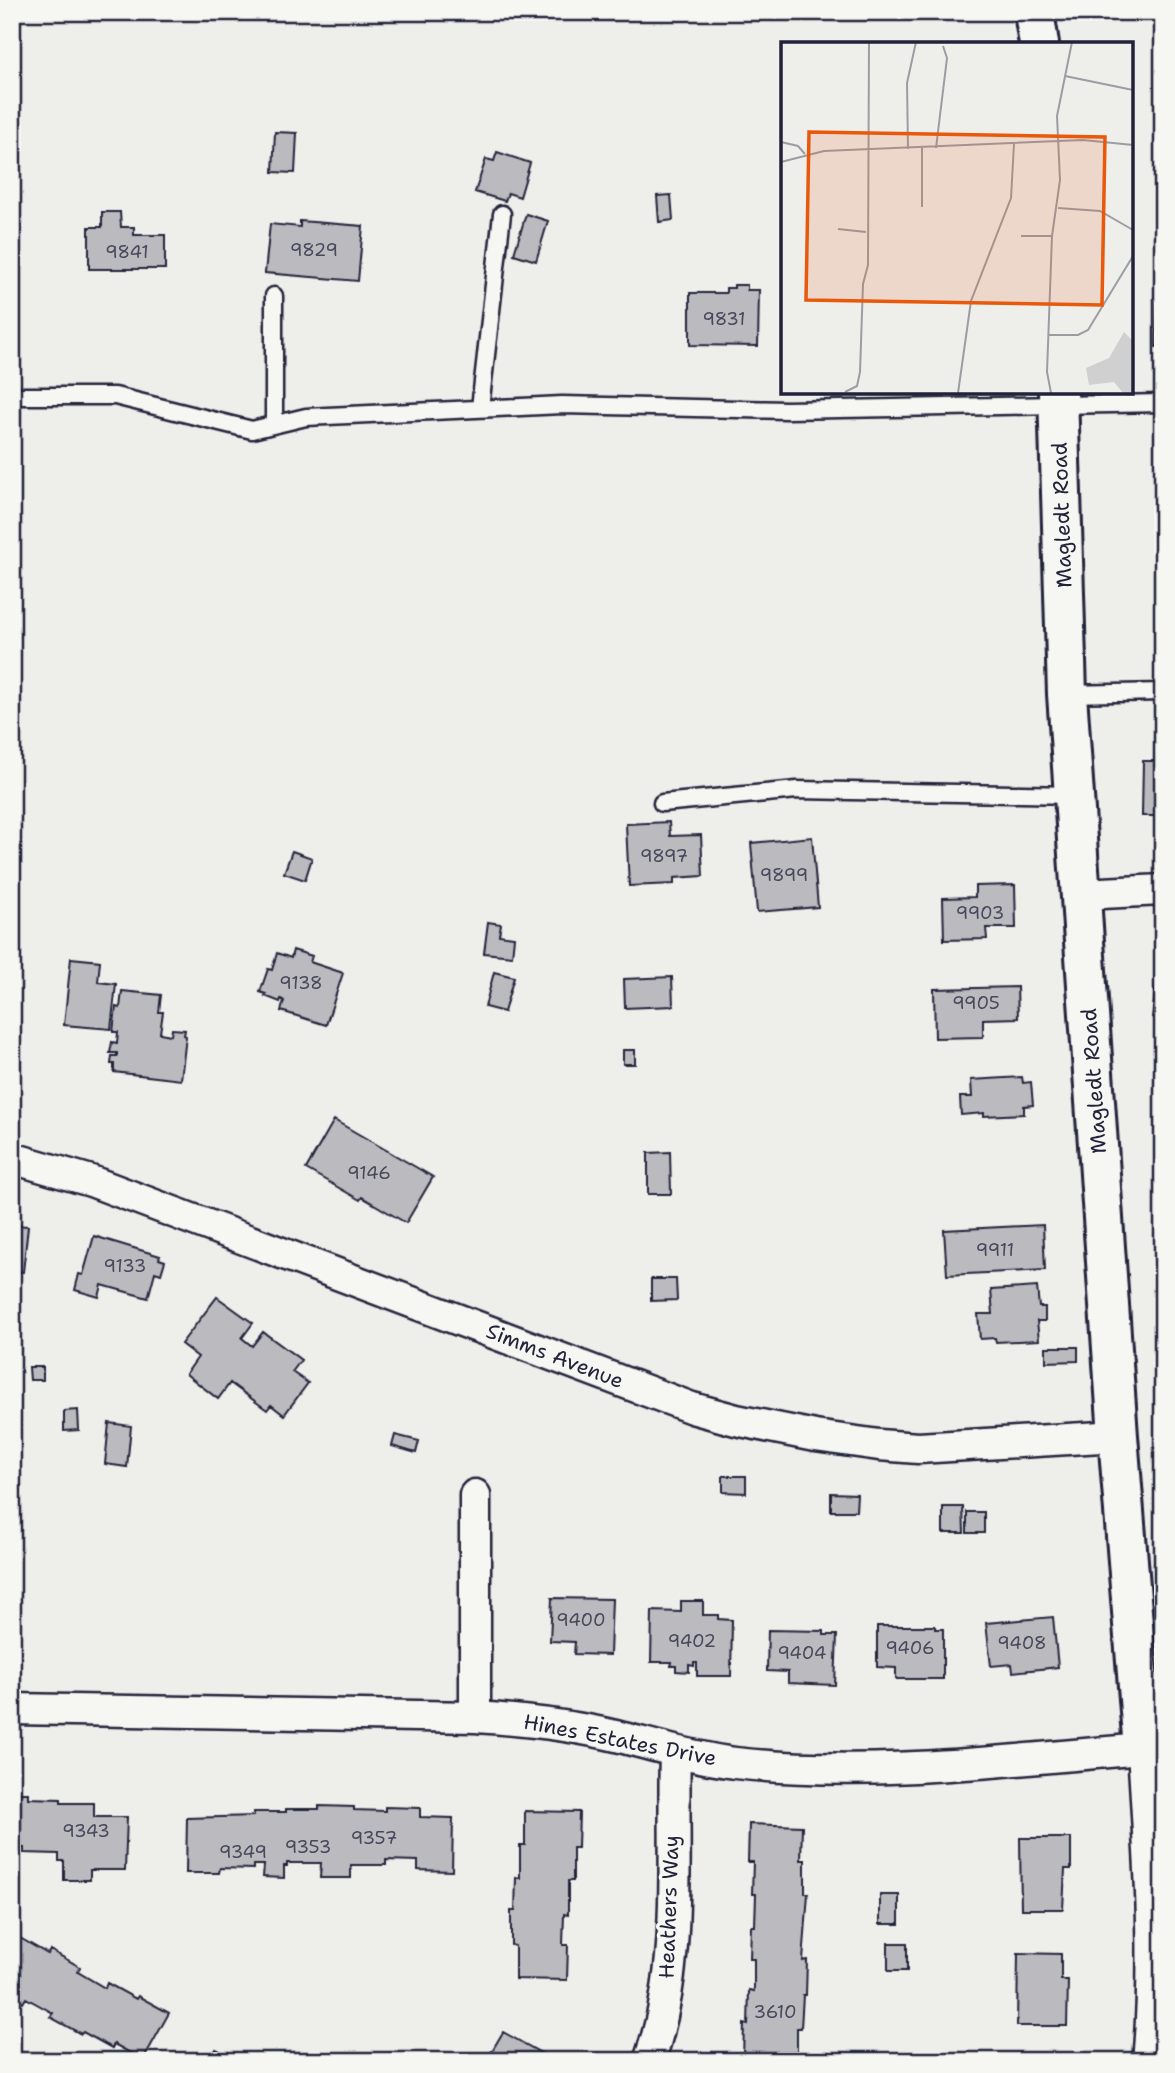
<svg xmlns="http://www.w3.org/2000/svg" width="1175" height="2073" font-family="'Shantell Sans',sans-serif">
  <rect width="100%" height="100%" fill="#eeeeeb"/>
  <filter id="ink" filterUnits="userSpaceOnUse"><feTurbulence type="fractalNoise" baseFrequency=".0143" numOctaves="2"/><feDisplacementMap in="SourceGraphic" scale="14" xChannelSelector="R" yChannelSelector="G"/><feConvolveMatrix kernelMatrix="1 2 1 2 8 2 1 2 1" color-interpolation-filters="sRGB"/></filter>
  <g filter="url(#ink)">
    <path fill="#bbbbbf" stroke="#22223b" stroke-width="2" d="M275,132L297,133L295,173L273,172Z
      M497,152L530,163L520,197L508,193L505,201L475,192L486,159L494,161Z
      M671,195L673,220L659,222L657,196Z
      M102,212H120L121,227H134V235H165V269H89V227H102Z
      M526,214L548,221L536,261L514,254Z
      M300,221L363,226L358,281L265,273L270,224L300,227Z
      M1157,274H1163V347H1156Z
      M734,285H747V290H759L758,346L690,345V293H726V288H734Z
      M1143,761H1163V816H1142Z
      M669,822L670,836L701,835L703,876L674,878V884L629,886L626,824Z
      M812,837L818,907L757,912L751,843Z
      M292,851L312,858L305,880L284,873Z
      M1015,885L1016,928H986L987,939L944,940L943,898L975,897V886Z
      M488,922L501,924L499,935L514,937L512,956L484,953Z
      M293,950L312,956L310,962L343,973L326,1025L281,1011L284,1001L281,999L280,1002L265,996L266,994L260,992L268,969L272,970L277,953L291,958Z
      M71,958L100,961L98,982L116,984L111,1029L64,1025Z
      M1159,960H1163V1018L1152,1017Z
      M494,972L514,977L504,1012L485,1007Z
      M672,977L673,1006L625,1008L624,979Z
      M1017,987L1018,1018L983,1019V1037L935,1038L934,989Z
      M122,991L161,995L159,1012H163L160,1033L171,1035L172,1029L185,1030L184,1035L186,1036L181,1080L114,1072V1064H111L112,1056H117V1053H110L112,1042L117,1043L118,1032H113L116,1007L120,1008Z
      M623,1050H635V1064H623Z
      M1022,1077L1023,1083L1031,1082L1033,1105L1024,1106V1114L984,1116V1113L961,1115L960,1097H972L971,1080Z
      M334,1120L433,1177L406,1223L362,1197L360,1200L306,1169Z
      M670,1152L671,1194H648V1153Z
      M12,1225L28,1226L23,1272L12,1271Z
      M1043,1225L1045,1270L947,1275L944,1230Z
      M94,1236L160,1256L159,1259L165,1261L161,1274L155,1272L148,1298L102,1285L99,1297L75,1290L79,1274L83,1275Z
      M651,1279H676L677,1300L651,1301Z
      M1037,1287L1039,1307H1045V1321H1037L1039,1340L996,1342L995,1338L980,1339L978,1314H993L991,1290Z
      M217,1297L253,1323L242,1338L252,1346L263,1332L301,1360L292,1372L308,1383L284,1415L271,1405L267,1410L230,1383L218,1399L186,1374L198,1357L181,1344Z
      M1046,1347H1078V1361L1046,1362Z
      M29,1367H43V1380H30Z
      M78,1410L79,1430L64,1431V1411Z
      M109,1423L131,1426L127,1467L105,1464Z
      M395,1435L419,1441L416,1453L392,1446Z
      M723,1476H746V1493L723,1492Z
      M831,1493L857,1494L856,1511H831Z
      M943,1507H963L964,1533H943Z
      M967,1512H984V1533H967Z
      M552,1598L612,1599L610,1655L574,1654L575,1642L550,1641Z
      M681,1601H703V1615H718V1619L732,1620L731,1676H697V1663H694V1666L689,1665V1672L676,1671V1666H671L672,1662H651L652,1611L681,1612Z
      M1053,1617L1058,1667L1013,1672L1012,1664L991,1666L986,1623Z
      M877,1626H935V1629H943V1679H896V1668L877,1667Z
      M768,1630L824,1631V1635H837L835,1685L788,1683V1672L767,1671Z
      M12,1793H28V1798L61,1799V1803H94V1817H127L125,1870H90V1880H64V1861H59V1854L24,1853V1848L12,1847Z
      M319,1806L354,1807V1810L385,1811V1807L420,1808V1817L453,1818L452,1871L418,1870V1861L386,1860V1865H351V1878H320L321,1863H287V1866H284V1878L263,1877L264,1865H253V1869L220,1868L219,1873H186L187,1818L254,1816V1812H286V1809H319Z
      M525,1811L579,1812L578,1848H573V1881H568V1915L564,1914L563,1945H568L567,1980L515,1979V1946L511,1945V1911H515L516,1877L520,1878V1845H525Z
      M749,1824L802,1826L801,1860H805V1893H808L803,1961L807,1960L806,1995H803L801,2028H797V2060L743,2059L744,2024L748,2025L749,1990L754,1991V1959H750L751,1926H755L756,1894H752L753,1862H748Z
      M1020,1838H1071V1869H1065L1063,1909H1021Z
      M880,1895H899V1924H880Z
      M20,1938L48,1954L50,1950L80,1967L78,1972L105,1988L107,1983L136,1999L138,1996L169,2013L143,2060L114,2044L112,2048L83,2032L81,2034L50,2017L53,2013L26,1998L23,2003L12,1997V1953Z
      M888,1943H907V1971H888Z
      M1018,1953L1061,1954V1980H1068L1067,2026H1017Z
      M503,2032L548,2057L546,2061H486Z
      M216,2049L238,2061H210Z"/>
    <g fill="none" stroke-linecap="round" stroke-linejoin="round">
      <g stroke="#22223b" stroke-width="21">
        <path id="lane" d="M274,296V424
          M12,396H115L252,430L306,417L562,405L787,410L1163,403
          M480,408L502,214
          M1067,694L1163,692
          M662,803L797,790L1074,795"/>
      </g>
      <g stroke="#22223b" stroke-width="35">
        <path id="street" d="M1081,894L1163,890
          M12,1158L91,1181L692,1408L736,1420L815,1436L879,1445L918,1448L1118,1436
          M475,1495V1717
          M12,1709L475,1717C523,1720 569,1725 616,1736C656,1746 695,1758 735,1763C870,1778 1008,1760 1143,1749C1149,1853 1158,1957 1148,2061
          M649,2061C684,1967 672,1850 675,1751"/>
      </g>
      <g stroke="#22223b" stroke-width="44">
        <path id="secondary" d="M1034,12L1039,44
          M1058,392L1067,694L1118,1436L1143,1749L1163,1748"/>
      </g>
      <use href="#lane" stroke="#f6f6f2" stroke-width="16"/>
      <use href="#street" stroke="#f6f6f2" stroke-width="30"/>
      <use href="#secondary" stroke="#f6f6f2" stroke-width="38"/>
    </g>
  </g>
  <g text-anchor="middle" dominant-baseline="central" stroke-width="7" stroke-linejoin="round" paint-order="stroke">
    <g font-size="18" fill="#48485c">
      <text x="314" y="250">9829</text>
      <text x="127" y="252">9841</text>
      <text x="724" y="319">9831</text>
      <text x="664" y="856">9897</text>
      <text x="784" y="875">9899</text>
      <text x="980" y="913">9903</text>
      <text x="301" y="983">9138</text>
      <text x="976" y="1003">9905</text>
      <text x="369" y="1173">9146</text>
      <text x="995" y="1250">9911</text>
      <text x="125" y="1266">9133</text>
      <text x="581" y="1620">9400</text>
      <text x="692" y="1641">9402</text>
      <text x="1022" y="1643">9408</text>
      <text x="910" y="1648">9406</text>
      <text x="802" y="1653">9404</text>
      <text x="86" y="1831">9343</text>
      <text x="374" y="1838">9357</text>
      <text x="308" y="1847">9353</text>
      <text x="243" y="1852">9349</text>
      <text x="775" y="2012">3610</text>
    </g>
    <g font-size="21" fill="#22223b" stroke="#f6f6f2">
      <text transform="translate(1062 515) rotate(-92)">Magledt Road</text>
      <text transform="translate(1094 1081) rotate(-94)">Magledt Road</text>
      <text transform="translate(555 1356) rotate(21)">Simms Avenue</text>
      <text transform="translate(620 1740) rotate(11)">Hines Estates Drive</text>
      <text transform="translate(669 1907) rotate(-88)">Heathers Way</text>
    </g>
  </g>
  <g transform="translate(781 42)">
    <rect width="352" height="352" fill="#eeeeeb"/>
    <path d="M343,290L352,299V351H342L333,340L308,343L305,326L328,316Z" fill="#d0d0d1"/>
    <path fill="none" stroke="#9c9ca5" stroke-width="2" d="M284,34L352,48M0,100L17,104L24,112M141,106V165M155,106L166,16L162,4M127,107L126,41L135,0M0,120L43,109L302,98L352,103M277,166L319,169L352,188M57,187L85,190M240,194H271M268,293H297L307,288L352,214M64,350L76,344L79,330L82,242L87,223L88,0M177,351L190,259L230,156L233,102M270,351L266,330L271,194L279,138L276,74L291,0"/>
    <path fill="#e8590c" fill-opacity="0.15" stroke="#e8590c" stroke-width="3.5" d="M28,90L324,95L321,263L25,258Z"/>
    <rect width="352" height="352" fill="none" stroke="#22223b" stroke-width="3.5"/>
  </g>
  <rect width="1175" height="2073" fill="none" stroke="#f6f6f2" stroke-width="42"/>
  <rect x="21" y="21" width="1133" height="2031" fill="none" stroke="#22223b" stroke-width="2.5" filter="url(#ink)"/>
</svg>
